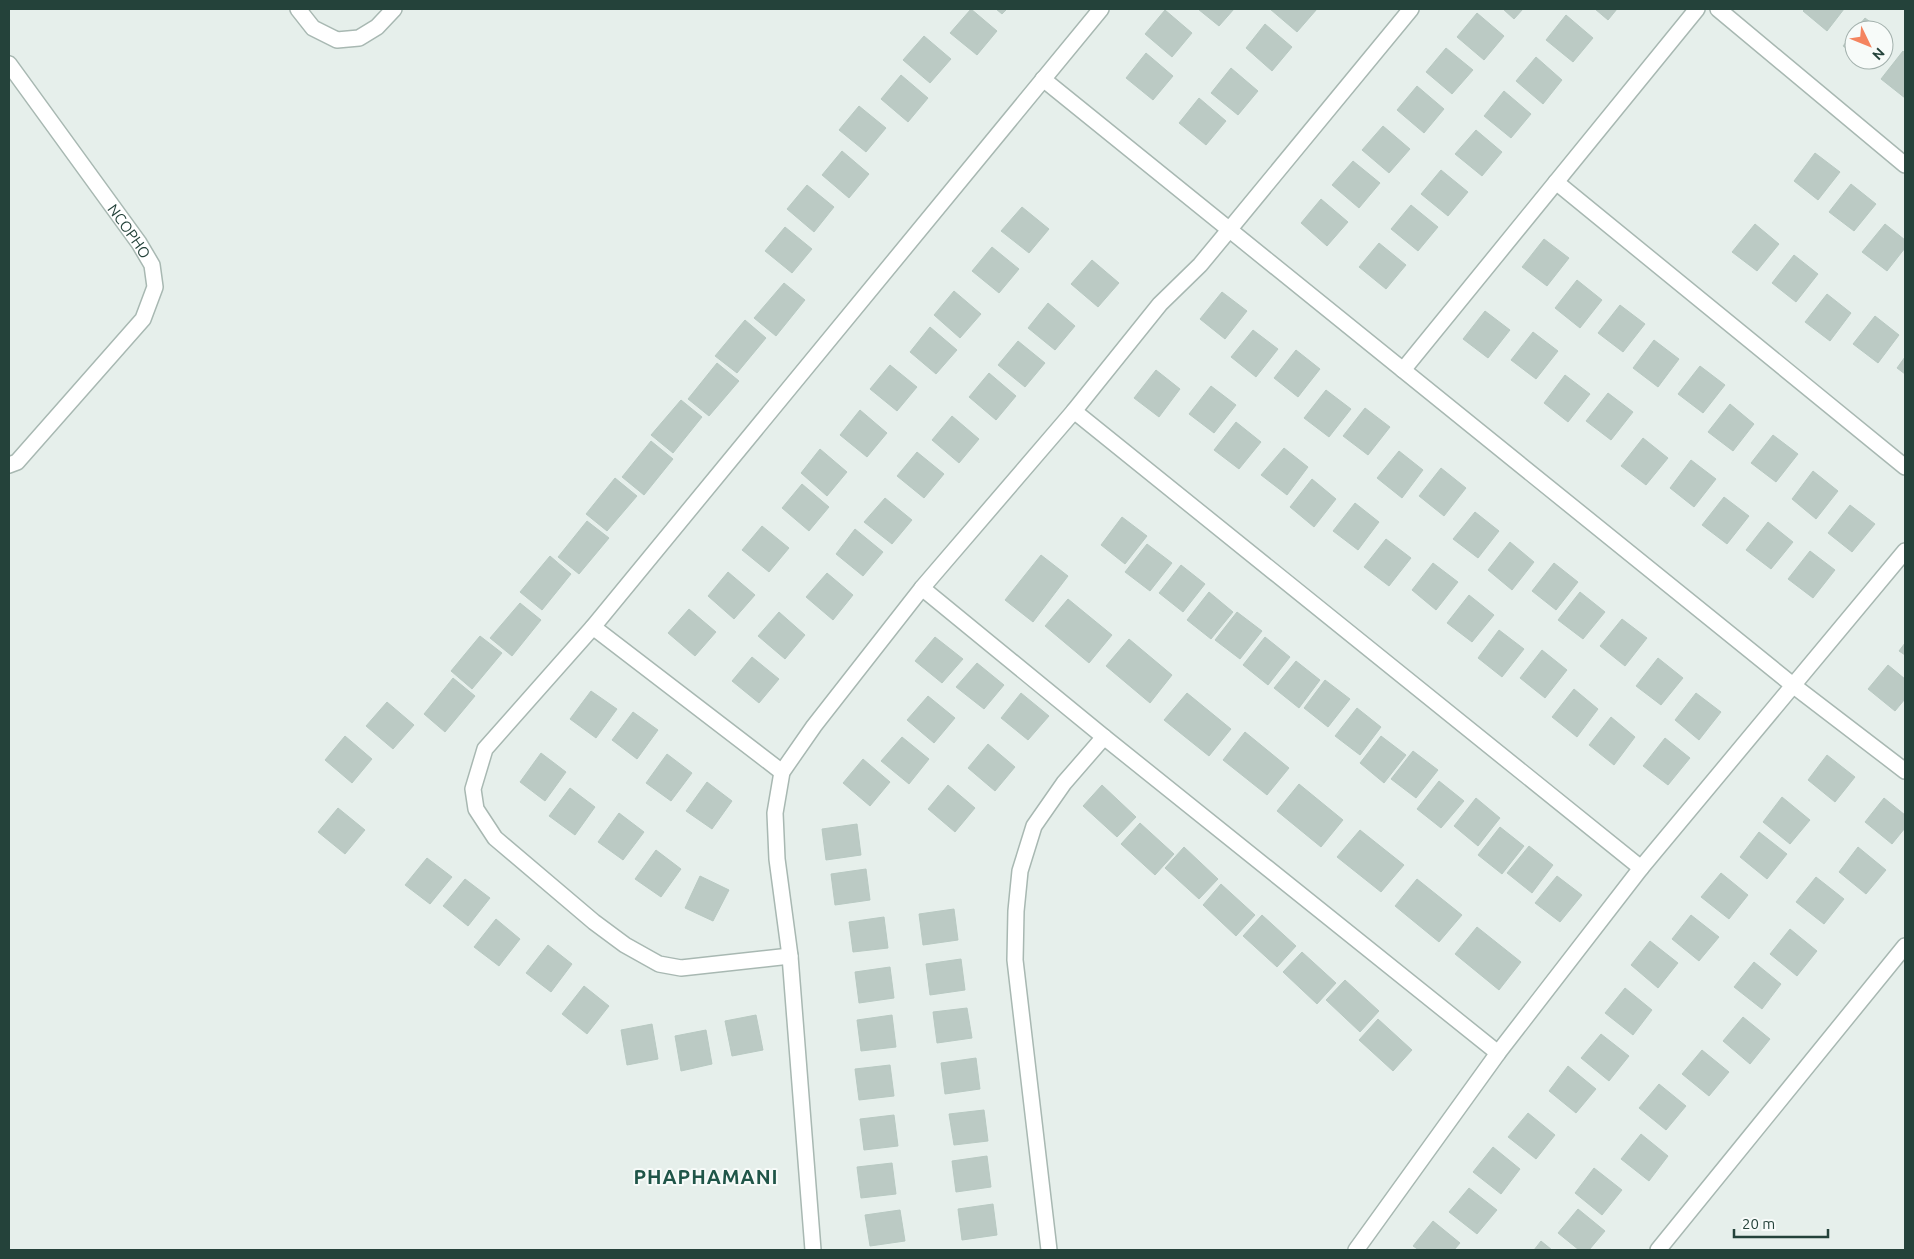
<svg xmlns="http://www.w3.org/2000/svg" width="1914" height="1259" font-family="Ubuntu,sans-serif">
  <rect width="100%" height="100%" fill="#e6efeb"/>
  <path fill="#bbcac4" stroke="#b8c9c2" d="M971,9L997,31L977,55L950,33Z
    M996,9H1007L1002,14Z
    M1198,9H1234L1219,26Z
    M1270,9H1317L1297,32Z
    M1503,9H1523L1514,19Z
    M1595,9H1617L1608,20Z
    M1805,9H1844L1827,31L1803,11Z
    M1165,10L1192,33L1172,57L1145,34Z
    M1477,13L1504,36L1484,60L1457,37Z
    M1566,15L1593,38L1573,62L1546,40Z
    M1865,18L1881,30H1855Z
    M1265,24L1292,47L1272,71L1246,48Z
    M1854,32V54L1843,46Z
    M1884,33L1890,37L1884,45Z
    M924,36L951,59L930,83L903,60Z
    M1446,48L1473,70L1452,94L1426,72Z
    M1903,51L1905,53V98L1881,79Z
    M1146,53L1173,76L1153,100L1126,78Z
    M1536,57L1562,80L1543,104L1516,81Z
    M1861,60H1872L1868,65Z
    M1231,68L1258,91L1238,115L1211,93Z
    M901,75L928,98L908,122L881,99Z
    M1417,86L1444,109L1424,133L1397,110Z
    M1504,91L1531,114L1511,138L1484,116Z
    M1199,98L1226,121L1206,145L1179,123Z
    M859,106L886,128L866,152L839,130Z
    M1383,126L1410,149L1389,173L1362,150Z
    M1476,130L1502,152L1482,176L1455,154Z
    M842,151L869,174L849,198L822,175Z
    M1815,153L1840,172L1818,200L1794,181Z
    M1353,161L1380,183L1359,208L1332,185Z
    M1441,170L1468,192L1448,216L1421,194Z
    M1851,184L1876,204L1854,231L1829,212Z
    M807,185L834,207L814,232L787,209Z
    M1321,199L1348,222L1327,246L1301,223Z
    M1411,205L1438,227L1418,251L1391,229Z
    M1022,207L1049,229L1029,253L1001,231Z
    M1755,224L1779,244L1757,271L1732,252Z
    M1885,224L1905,240V248L1887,271L1862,252Z
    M785,227L812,249L792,273L765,251Z
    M1544,239L1569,258L1547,286L1522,267Z
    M1379,243L1406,265L1386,289L1359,267Z
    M992,247L1019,269L999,293L972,271Z
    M1794,255L1818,274L1796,302L1772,283Z
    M1092,260L1119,283L1098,307L1071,284Z
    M1577,280L1602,300L1580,328L1555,308Z
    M784,283L805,300L776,336L754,318Z
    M954,291L981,314L960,338L934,315Z
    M1222,292L1247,311L1225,339L1200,319Z
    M1827,294L1851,313L1830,341L1805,322Z
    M1048,303L1075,326L1055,350L1028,328Z
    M1620,305L1645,324L1623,352L1598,333Z
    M1485,311L1510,330L1488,358L1463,339Z
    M1875,316L1899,335L1878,363L1853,344Z
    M745,320L766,338L737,373L715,356Z
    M930,327L957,350L936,374L910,352Z
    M1253,330L1278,349L1256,377L1231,357Z
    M1533,332L1558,351L1536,379L1511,360Z
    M1654,340L1679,359L1658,387L1633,368Z
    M1018,341L1045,363L1025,387L998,365Z
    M1296,350L1320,369L1298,397L1274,378Z
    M1905,357V374L1897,368Z
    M717,363L739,381L709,416L688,399Z
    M890,365L917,387L897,411L870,389Z
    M1700,366L1725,385L1703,413L1678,394Z
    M1156,370L1180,389L1159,417L1134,398Z
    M989,373L1016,396L996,420L969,397Z
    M1565,375L1590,394L1568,422L1544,403Z
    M1211,386L1236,405L1214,433L1189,414Z
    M1326,390L1351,409L1329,437L1304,418Z
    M1608,393L1633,412L1611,440L1586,421Z
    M681,400L702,417L673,453L651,435Z
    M1730,404L1754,424L1733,451L1708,432Z
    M1365,408L1390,427L1368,455L1343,436Z
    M860,410L887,433L867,457L840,435Z
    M952,416L979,439L959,463L932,440Z
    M1236,422L1261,442L1239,469L1214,450Z
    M1773,435L1798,454L1776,482L1751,463Z
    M1643,438L1668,458L1646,485L1621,466Z
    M651,441L673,459L644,495L622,477Z
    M1284,448L1308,467L1287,495L1261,475Z
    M820,449L847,472L827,496L801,473Z
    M1399,451L1423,470L1402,498L1377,478Z
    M917,452L944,474L924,498L897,476Z
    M1691,460L1716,479L1694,507L1670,488Z
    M1441,468L1466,488L1444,516L1419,496Z
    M1813,471L1838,491L1816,519L1792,499Z
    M615,478L637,496L607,531L586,514Z
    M1312,479L1336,499L1314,527L1290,507Z
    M802,484L829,507L809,531L782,508Z
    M1724,497L1749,516L1727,544L1702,525Z
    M885,498L912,520L892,544L864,522Z
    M1355,503L1379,522L1358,550L1333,531Z
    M1850,505L1875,524L1852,552L1828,533Z
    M1475,512L1499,531L1478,558L1453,539Z
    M1122,517L1147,536L1125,564L1101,545Z
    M587,521L609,538L579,574L558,557Z
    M1768,522L1793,542L1771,569L1746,550Z
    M762,526L789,548L769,572L742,550Z
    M855,529L883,552L863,576L836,554Z
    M1386,539L1411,558L1389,586L1364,567Z
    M1510,542L1534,562L1512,590L1488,570Z
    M1147,544L1172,563L1150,591L1125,572Z
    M1810,551L1835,570L1813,598L1788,579Z
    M1041,555L1068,576L1033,622L1005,600Z
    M550,556L571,574L542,610L520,592Z
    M1433,563L1458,582L1436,610L1412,590Z
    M1554,563L1578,582L1556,610L1532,591Z
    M1181,565L1205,584L1183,612L1159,593Z
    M728,572L755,595L734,619L708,596Z
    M827,573L853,595L833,620L806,597Z
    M1209,592L1233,612L1211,639L1187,620Z
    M1580,592L1605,612L1583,639L1558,620Z
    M1469,595L1494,615L1472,642L1447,623Z
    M1068,599L1112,635L1089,663L1045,626Z
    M520,603L541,620L512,656L490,638Z
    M689,609L716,632L695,656L668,633Z
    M779,612L805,635L785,659L758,636Z
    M1237,612L1262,631L1240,659L1215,640Z
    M1622,619L1647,638L1625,666L1600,646Z
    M1499,630L1524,649L1502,677L1478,658Z
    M480,636L502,653L472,689L451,671Z
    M935,637L963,659L942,683L915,661Z
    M1265,637L1290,657L1268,685L1243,665Z
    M1129,639L1172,675L1150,703L1106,666Z
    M1905,643V655L1899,651Z
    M1542,650L1567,670L1545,698L1520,678Z
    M752,657L779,679L759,703L732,681Z
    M1658,658L1683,678L1661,705L1636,686Z
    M1296,661L1320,680L1299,708L1274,688Z
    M977,663L1004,685L984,709L956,687Z
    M1888,665L1905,679V699L1895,711L1868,689Z
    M453,678L475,696L445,732L424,714Z
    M1325,680L1350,699L1328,727L1304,708Z
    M1574,689L1598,709L1577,737L1552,717Z
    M591,691L617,709L596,738L570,719Z
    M1021,693L1049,716L1028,740L1001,718Z
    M1187,693L1231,729L1209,756L1164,720Z
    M1696,693L1721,712L1699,740L1675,720Z
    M928,696L955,718L934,743L907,720Z
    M387,702L414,725L393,749L366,726Z
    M1357,708L1381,727L1360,755L1335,736Z
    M633,712L658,730L637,759L612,740Z
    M1611,717L1635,737L1614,765L1589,745Z
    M1245,732L1289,768L1267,795L1223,760Z
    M345,736L372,759L352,783L325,760Z
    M1381,736L1406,755L1384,783L1360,763Z
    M902,737L929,759L909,784L881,761Z
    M1665,738L1690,758L1668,785L1643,766Z
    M988,744L1015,767L995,791L968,768Z
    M1413,751L1438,770L1416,798L1391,779Z
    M541,753L566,772L545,801L520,782Z
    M667,754L692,773L671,801L646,783Z
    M1827,755L1855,777L1835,802L1808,780Z
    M863,759L890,782L870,806L843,783Z
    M1439,781L1464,801L1441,828L1417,809Z
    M707,782L732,801L712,829L686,811Z
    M1299,784L1343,820L1321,847L1277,811Z
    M948,785L975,808L955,832L928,809Z
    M1102,785L1136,817L1117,837L1083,806Z
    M570,788L595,807L575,835L549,816Z
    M1782,797L1810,820L1790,844L1763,822Z
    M1476,798L1500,818L1478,846L1454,826Z
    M1884,798L1905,815V828L1892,844L1865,822Z
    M338,808L365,830L345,854L318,832Z
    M619,813L644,832L623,860L598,842Z
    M1140,823L1174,854L1155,875L1121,844Z
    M857,824L861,855L826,860L822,829Z
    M1500,827L1524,846L1502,874L1478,855Z
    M1360,830L1404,865L1381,892L1337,857Z
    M1759,832L1787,854L1767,879L1740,857Z
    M1529,846L1553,865L1532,893L1507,873Z
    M1184,847L1218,879L1199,899L1165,868Z
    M1858,847L1886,870L1866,894L1839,872Z
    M656,850L681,869L661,897L635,879Z
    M427,858L452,877L430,904L405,885Z
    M866,869L870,900L835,905L831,874Z
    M1721,873L1748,895L1729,919L1701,897Z
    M700,876L729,890L713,921L685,908Z
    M1557,876L1582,895L1560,922L1535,903Z
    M1816,877L1844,899L1824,924L1796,902Z
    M465,879L490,898L468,926L443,906Z
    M1417,879L1462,915L1439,942L1395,906Z
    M1221,884L1255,915L1236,936L1203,905Z
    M954,909L958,940L923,945L919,914Z
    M1262,915L1296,946L1277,967L1243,936Z
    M1691,915L1719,937L1699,961L1672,939Z
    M884,917L888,948L853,952L849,922Z
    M496,919L520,939L499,966L474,947Z
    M1477,927L1521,962L1499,990L1455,954Z
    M1790,929L1817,951L1797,976L1770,954Z
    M1650,941L1678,963L1658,988L1631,965Z
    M548,945L572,964L551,992L526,973Z
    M1302,952L1336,983L1317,1004L1283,972Z
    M961,959L965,990L930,995L926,964Z
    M1754,962L1781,984L1762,1009L1734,987Z
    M890,967L894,998L859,1003L855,972Z
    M1345,980L1379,1011L1360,1032L1326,1000Z
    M584,986L609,1006L587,1034L562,1014Z
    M1625,988L1652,1010L1633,1035L1605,1013Z
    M967,1008L972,1038L937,1043L933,1012Z
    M756,1015L763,1050L732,1056L725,1021Z
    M892,1015L896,1047L861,1051L857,1020Z
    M1743,1017L1770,1039L1750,1064L1723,1041Z
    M1378,1019L1412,1050L1393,1071L1359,1040Z
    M652,1024L658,1059L627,1065L621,1030Z
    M706,1030L712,1064L681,1071L675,1036Z
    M1601,1034L1629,1056L1609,1081L1581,1058Z
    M1702,1050L1729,1072L1709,1096L1682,1074Z
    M976,1058L980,1089L945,1094L941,1063Z
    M890,1065L894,1096L859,1100L855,1069Z
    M1568,1066L1596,1089L1576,1113L1549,1091Z
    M1659,1084L1686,1106L1666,1130L1639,1108Z
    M984,1110L988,1141L954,1145L949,1114Z
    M1528,1113L1555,1135L1536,1159L1508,1137Z
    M894,1115L898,1146L864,1150L860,1119Z
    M1641,1134L1668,1156L1649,1181L1621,1159Z
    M1493,1147L1520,1169L1501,1194L1473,1172Z
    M987,1156L991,1187L956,1192L952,1161Z
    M892,1163L896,1194L861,1198L857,1167Z
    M1594,1168L1622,1190L1602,1215L1575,1193Z
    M1469,1188L1497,1210L1477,1234L1449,1212Z
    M993,1204L997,1235L962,1240L958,1209Z
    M1578,1209L1605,1231L1589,1250H1579L1558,1233Z
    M900,1210L905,1241L870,1246L865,1215Z
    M1433,1221L1460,1243L1454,1250H1419L1413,1246Z
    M1541,1241L1552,1250H1534Z"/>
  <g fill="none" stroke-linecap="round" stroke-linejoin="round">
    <g stroke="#a8b8b2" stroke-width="18">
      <g id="street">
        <path d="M298,9L313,28L337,40L359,38L377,27L394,9"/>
        <path d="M1718,9L1905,165"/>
        <path id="s1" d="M9,64L139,243L152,265L155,287L143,319L17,462L9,465"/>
        <path d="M1043,79L1794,686L1905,771"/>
        <path d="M1556,182L1905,467"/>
        <path d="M1403,370L1697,9"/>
        <path d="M1074,411L1641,868"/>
        <path d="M922,588L1104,737L1498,1053"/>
        <path d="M593,627L782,772"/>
        <path d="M790,956L681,968L659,964L625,945L594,922L495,838L476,809L473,789L485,749L593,627L1101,9"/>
        <path d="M813,1250L790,956L777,859L775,813L782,772L814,726L922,588L1074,411L1160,304L1200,265L1229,230L1411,9"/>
        <path d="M1049,1250L1015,960L1016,911L1020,871L1034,826L1064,783L1104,737"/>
        <path d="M1356,1250L1498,1053L1641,868L1905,551"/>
        <path d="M1658,1250L1905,946"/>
      </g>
    </g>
    <use href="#street" stroke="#fff" stroke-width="15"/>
  </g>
  <g text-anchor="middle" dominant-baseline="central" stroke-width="4" stroke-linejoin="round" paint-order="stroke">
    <g font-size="15" fill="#24423a" stroke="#f7fbf9">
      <text stroke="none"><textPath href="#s1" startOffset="206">NCOPHO</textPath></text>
    </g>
    <g font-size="20" font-weight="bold" letter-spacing="1" fill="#1f5548" stroke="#f7fbf9">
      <text x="706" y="1176">PHAPHAMANI</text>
    </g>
  </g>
  <rect width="1914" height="1259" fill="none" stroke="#24423a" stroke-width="20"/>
  <g transform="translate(1869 45) rotate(133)"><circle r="24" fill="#f7fbf9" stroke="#a3b1ad"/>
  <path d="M0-4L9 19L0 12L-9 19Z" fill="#f4845f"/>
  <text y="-8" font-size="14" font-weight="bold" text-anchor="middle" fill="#24423a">N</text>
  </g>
  <path d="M1734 1229v8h94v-8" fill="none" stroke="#24423a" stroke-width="2.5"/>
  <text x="1742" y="1229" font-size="15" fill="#24423a" stroke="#f7fbf9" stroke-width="4" paint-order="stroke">20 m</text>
</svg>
